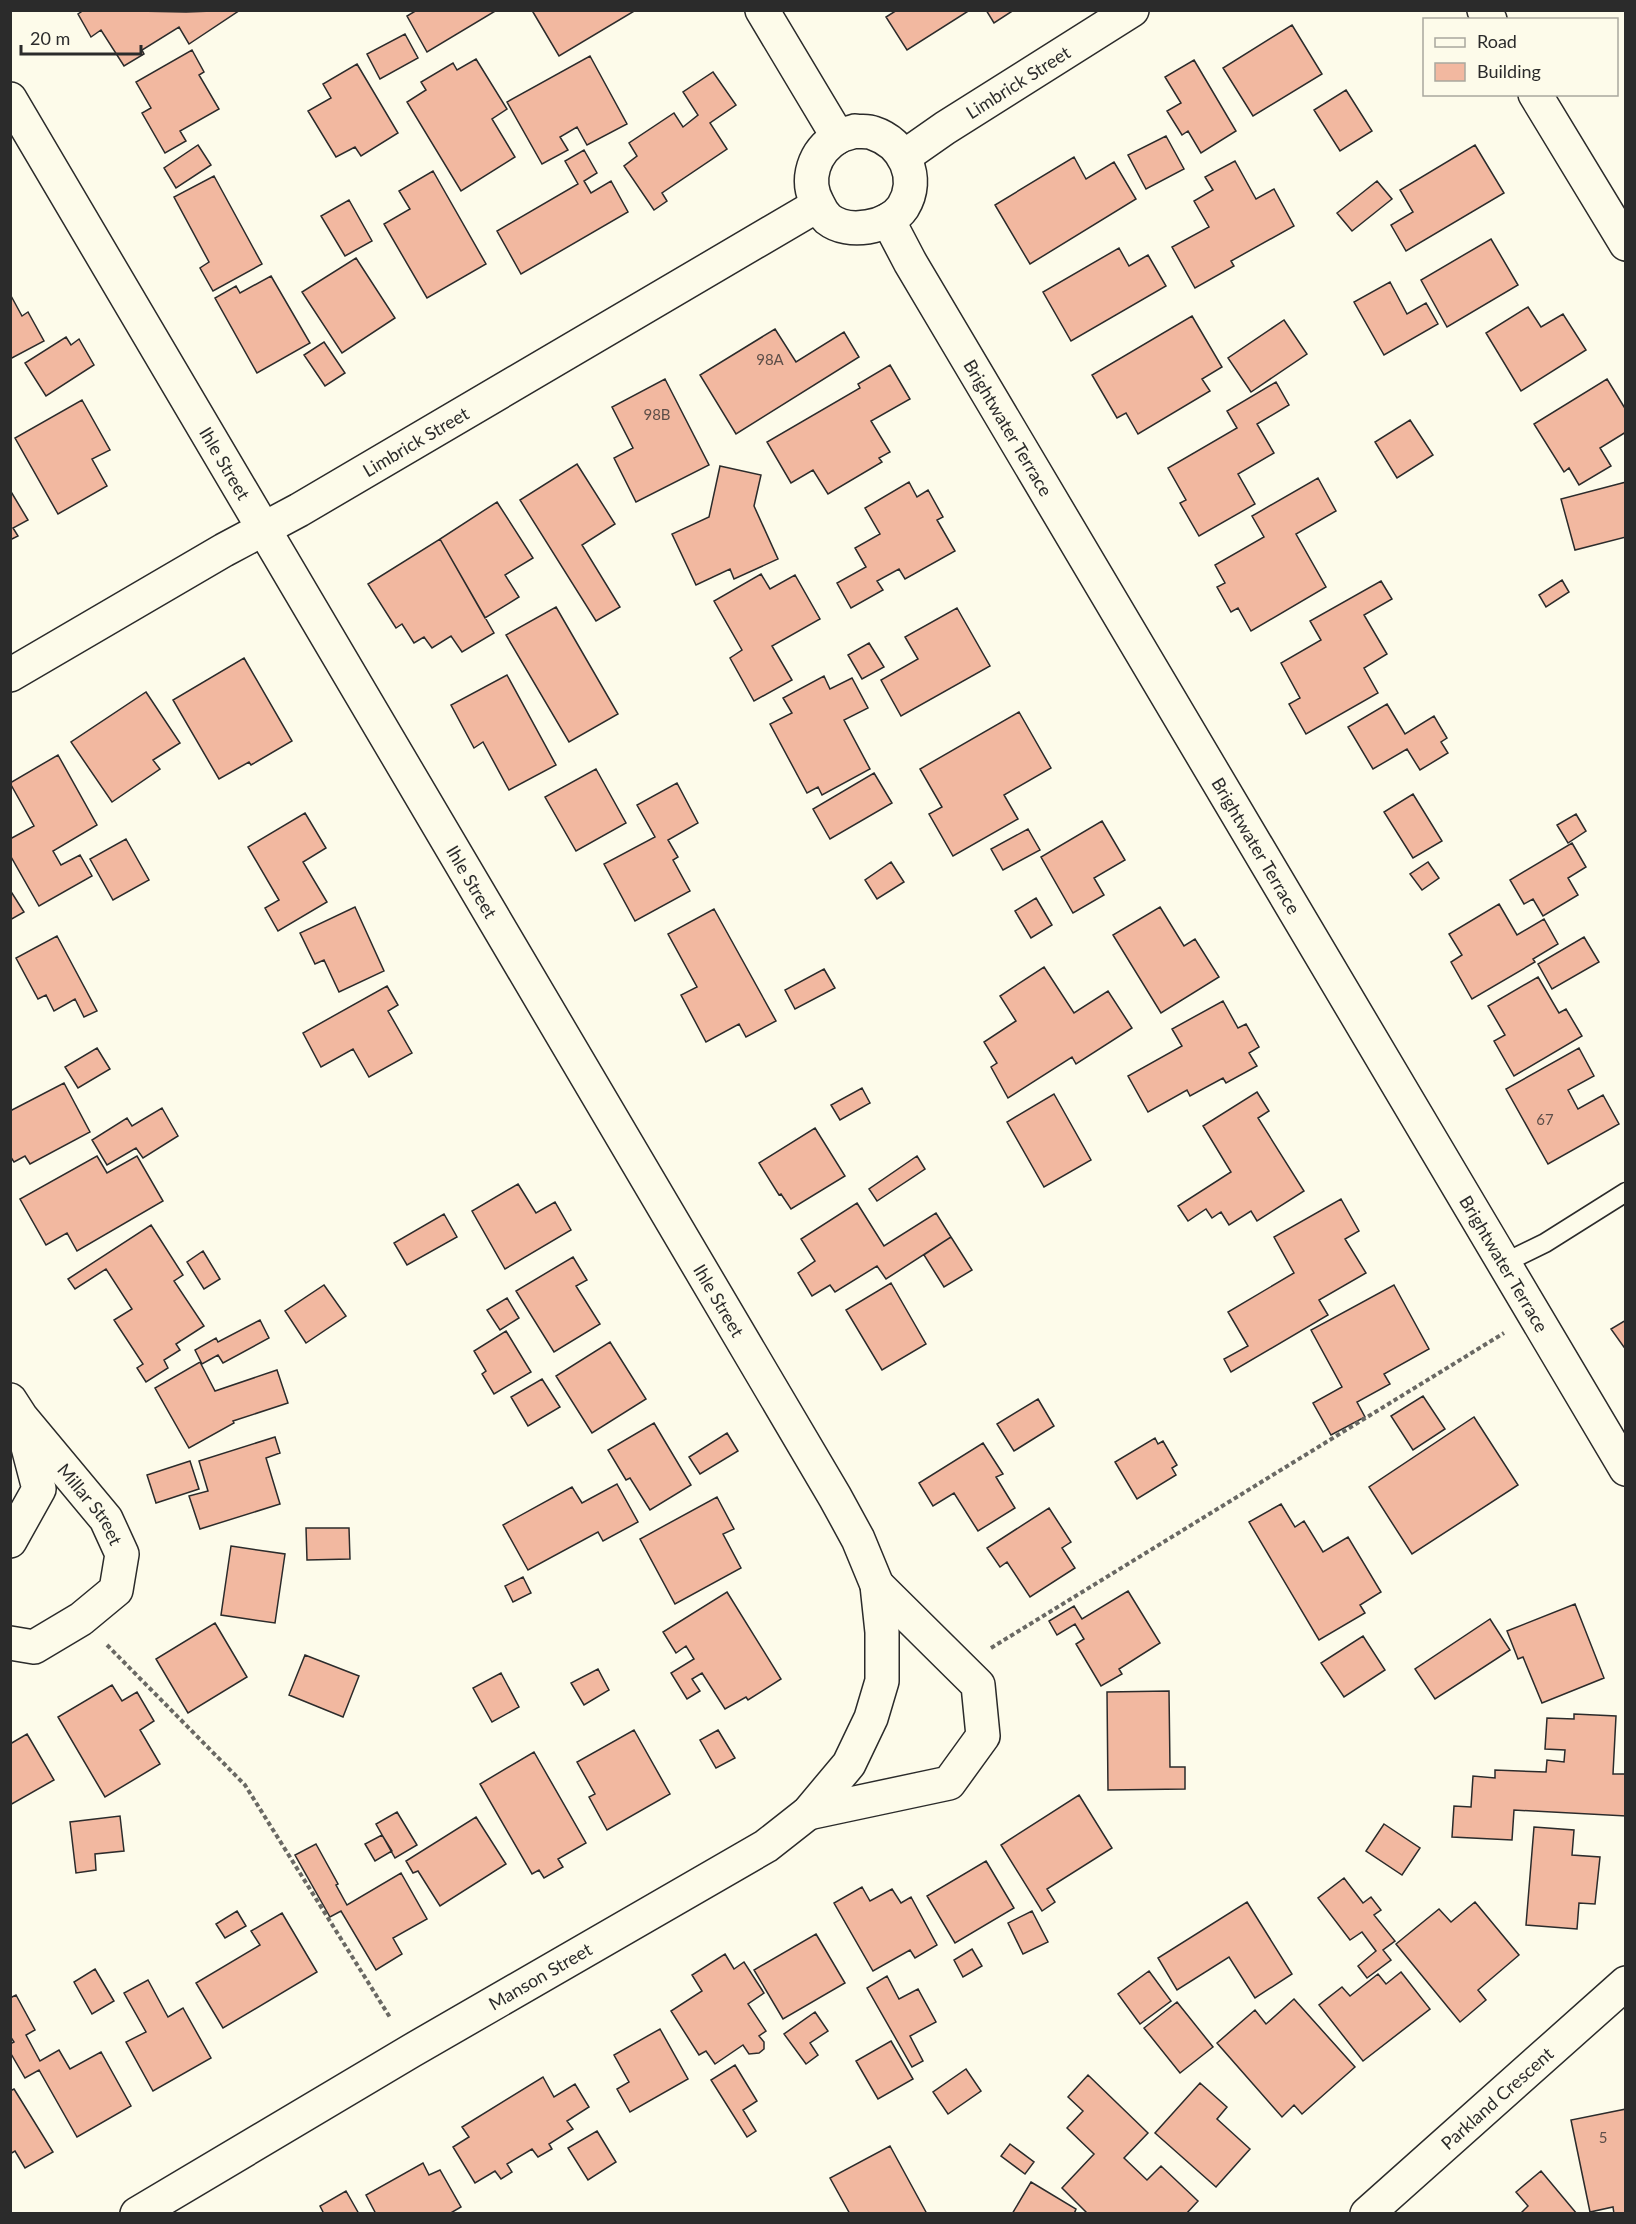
<svg xmlns="http://www.w3.org/2000/svg" width="1636" height="2224" font-family="Lato,sans-serif">
  <rect width="100%" height="100%" fill="#fdfbea"/>
  <path fill="#f2b8a0" stroke="#2b2b2b" stroke-width="1.5" d="M84,10L186,12L240,10L189,44L179,27L142,50L144,54L124,66L101,30L91,37L78,14Z
    M417,10H497L427,52L407,16Z
    M535,10H636L559,56L533,12Z
    M897,10H970L907,50L886,17Z
    M986,10H1014L994,23Z
    M1292,25L1322,74L1253,116L1223,68Z
    M405,34L418,58L380,79L367,54Z
    M192,50L204,72L199,75L219,109L180,131L186,141L165,153L142,113L151,108L136,82Z
    M590,56L627,124L587,145L577,127L560,137L568,150L542,164L507,102Z
    M476,59L507,109L492,119L515,157L461,191L407,102L426,90L421,82L453,63L457,70Z
    M1194,60L1236,131L1201,153L1188,131L1182,135L1167,111L1181,103L1165,77Z
    M357,64L398,133L361,156L355,147L336,157L308,111L331,98L323,84Z
    M713,72L736,105L710,123L727,149L662,193L667,201L654,210L624,166L637,156L629,143L674,113L683,127L698,115L683,92Z
    M1346,90L1372,131L1340,151L1314,110Z
    M1166,136L1184,169L1146,189L1128,155Z
    M198,145L211,165L176,188L164,168Z
    M1475,145L1504,193L1406,251L1391,225L1413,212L1400,190Z
    M584,150L597,173L584,181L591,193L611,181L628,212L521,274L497,231L578,184L565,161Z
    M1074,157L1086,179L1114,162L1136,199L1030,264L995,205Z
    M1235,161L1256,199L1274,189L1294,226L1231,261L1234,266L1195,288L1172,247L1209,227L1194,201L1213,190L1205,177Z
    M433,171L486,264L427,298L384,224L410,209L399,191Z
    M214,176L262,264L213,291L200,268L209,262L174,197Z
    M1377,181L1392,199L1352,231L1337,213Z
    M349,200L372,241L345,256L321,216Z
    M1491,239L1518,285L1447,327L1421,280Z
    M1119,248L1129,266L1148,255L1166,286L1071,341L1043,292Z
    M356,258L395,318L342,353L302,292Z
    M271,276L310,343L257,373L215,298L236,286L240,293Z
    M1390,282L1407,314L1426,303L1438,324L1384,355L1354,302Z
    M10,294L22,316L28,312L44,341L10,359Z
    M1528,307L1541,327L1563,314L1586,350L1521,391L1486,333Z
    M1192,316L1222,367L1202,379L1210,391L1138,434L1126,413L1117,418L1092,375Z
    M1284,320L1307,354L1251,392L1228,358Z
    M775,329L796,362L844,332L859,357L736,434L700,375Z
    M66,337L71,345L79,339L94,365L46,396L25,363Z
    M324,342L345,373L325,386L304,355Z
    M890,365L910,399L871,421L890,452L879,458L882,462L828,494L813,470L791,483L767,442L860,388L858,384Z
    M665,379L709,465L636,502L614,458L633,448L612,407Z
    M1607,379L1626,410V432L1600,448L1611,466L1579,485L1569,468L1564,472L1534,424Z
    M1276,382L1289,405L1257,424L1274,453L1238,474L1255,504L1199,536L1180,503L1186,500L1168,468L1237,428L1227,411Z
    M82,400L110,450L92,459L107,486L58,514L15,438Z
    M1410,420L1433,455L1397,478L1375,442Z
    M577,464L615,524L582,545L620,607L596,621L520,500Z
    M720,466L761,475L754,506L778,559L734,579L730,569L696,585L672,534L709,517Z
    M1318,478L1336,511L1296,534L1326,587L1251,631L1238,608L1231,612L1217,587L1225,583L1215,565L1264,537L1252,516Z
    M909,482L917,497L928,490L943,517L937,520L955,551L905,579L899,569L877,581L883,590L851,608L837,583L866,567L855,548L880,534L865,508Z
    M1626,482V537L1575,550L1561,499Z
    M10,490L28,520L13,528L18,536L10,540Z
    M497,502L533,558L505,575L519,597L485,618L440,539Z
    M440,539L494,633L462,652L451,636L432,648L424,637L414,643L402,624L396,628L368,584Z
    M761,574L770,589L795,575L820,619L772,646L792,680L754,701L730,658L742,650L714,601Z
    M1562,580L1569,592L1546,607L1539,595Z
    M1381,581L1392,599L1364,615L1387,654L1364,668L1378,693L1306,734L1289,704L1300,698L1281,663L1321,640L1310,621Z
    M556,607L618,714L569,742L506,635Z
    M957,608L990,666L901,716L881,680L918,659L905,637Z
    M869,643L884,667L862,679L848,655Z
    M244,658L292,741L251,765L249,762L219,779L173,700Z
    M507,675L556,765L509,790L483,742L474,748L451,705Z
    M824,676L830,689L852,678L868,708L844,720L870,769L822,795L818,787L807,793L770,724L792,713L783,698Z
    M146,692L180,743L153,760L160,769L112,802L71,742Z
    M1387,704L1405,734L1434,716L1447,738L1441,742L1448,753L1420,770L1407,749L1373,769L1348,727Z
    M1019,712L1051,768L1004,795L1018,819L953,856L929,814L942,807L920,769Z
    M58,755L97,825L53,851L61,865L80,855L92,876L39,906L10,855V839L34,826L10,783Z
    M596,769L626,823L576,851L545,797Z
    M874,773L892,803L830,839L813,809Z
    M677,783L698,823L668,840L678,857L673,860L690,891L635,921L604,864L655,837L637,805Z
    M1413,794L1442,841L1413,858L1384,812Z
    M305,813L326,848L303,862L327,902L278,931L265,908L279,900L248,847Z
    M1576,814L1586,831L1568,843L1557,825Z
    M1102,821L1125,860L1094,878L1104,895L1073,913L1041,857Z
    M1028,829L1040,850L1003,870L991,849Z
    M126,839L149,880L113,900L90,859Z
    M1572,843L1586,867L1568,878L1578,895L1543,916L1533,899L1524,904L1510,880Z
    M891,862L904,882L877,899L865,880Z
    M1428,862L1439,878L1422,890L1410,874Z
    M10,890L24,912L10,920Z
    M1036,898L1052,925L1031,938L1015,911Z
    M1499,904L1517,935L1544,919L1558,944L1533,959L1535,962L1472,999L1451,962L1462,955L1449,934Z
    M355,907L384,971L339,992L324,960L315,964L300,933Z
    M1160,907L1184,946L1195,939L1219,977L1161,1013L1113,935Z
    M714,909L776,1021L746,1037L739,1024L706,1042L681,995L697,987L668,934Z
    M57,936L97,1011L84,1017L75,999L54,1011L46,995L38,999L16,958Z
    M1584,937L1599,962L1552,989L1538,964Z
    M1044,967L1074,1013L1108,991L1132,1028L1076,1064L1072,1057L1008,1098L991,1067L997,1063L984,1042L1016,1021L1000,996Z
    M824,969L835,988L795,1009L785,990Z
    M1538,977L1559,1013L1566,1009L1582,1036L1514,1076L1494,1041L1505,1035L1488,1006Z
    M387,986L398,1005L388,1011L412,1053L369,1077L353,1049L321,1067L303,1033Z
    M1223,1001L1238,1028L1246,1024L1259,1047L1249,1053L1257,1066L1226,1083L1223,1078L1190,1096L1187,1090L1148,1112L1128,1076L1182,1046L1172,1029Z
    M97,1048L110,1069L78,1088L65,1067Z
    M1579,1048L1594,1076L1568,1090L1578,1109L1603,1095L1619,1124L1548,1164L1506,1089Z
    M64,1083L90,1132L30,1164L25,1156L14,1162L10,1156V1111Z
    M862,1088L870,1103L840,1120L831,1105Z
    M1257,1092L1269,1111L1258,1118L1304,1191L1257,1221L1251,1211L1229,1225L1221,1212L1212,1218L1206,1209L1188,1221L1178,1206L1231,1172L1203,1126Z
    M1054,1094L1091,1160L1044,1187L1007,1122Z
    M162,1108L178,1136L143,1158L136,1148L107,1165L92,1140L127,1118L132,1126Z
    M815,1128L845,1176L791,1209L781,1194L779,1195L759,1163Z
    M97,1156L107,1173L137,1156L163,1201L77,1251L67,1233L46,1245L20,1199Z
    M917,1156L925,1169L877,1201L869,1189Z
    M518,1184L536,1213L555,1202L571,1230L505,1269L472,1211Z
    M1341,1199L1359,1231L1345,1239L1366,1273L1319,1300L1328,1315L1231,1372L1224,1359L1248,1346L1228,1312L1294,1273L1274,1237Z
    M857,1203L884,1246L936,1213L951,1237L886,1279L877,1266L835,1292L830,1285L812,1296L798,1273L815,1261L801,1239Z
    M444,1214L457,1237L407,1265L394,1243Z
    M151,1225L183,1275L174,1281L204,1326L176,1344L180,1350L164,1360L168,1368L146,1382L137,1368L143,1364L114,1320L132,1309L106,1269L75,1289L68,1279Z
    M951,1237L972,1270L944,1287L924,1255Z
    M203,1251L220,1279L204,1289L187,1262Z
    M573,1257L587,1280L576,1286L600,1324L554,1352L516,1291Z
    M891,1283L926,1344L882,1370L846,1310Z
    M324,1285L346,1316L306,1343L285,1311Z
    M1394,1285L1429,1349L1384,1374L1390,1384L1357,1402L1365,1417L1331,1435L1313,1403L1342,1387L1311,1330Z
    M507,1298L519,1318L500,1330L487,1310Z
    M260,1320L269,1338L223,1363L218,1355L202,1364L195,1350L216,1338L218,1342Z
    M1626,1320V1350L1611,1329Z
    M506,1331L531,1372L494,1394L482,1374L486,1371L474,1351Z
    M610,1342L646,1399L592,1433L556,1376Z
    M200,1362L215,1391L277,1370L288,1403L233,1421L234,1423L189,1448L155,1388Z
    M542,1379L560,1407L528,1426L511,1397Z
    M1423,1396L1445,1429L1413,1450L1391,1416Z
    M1038,1399L1054,1426L1014,1451L997,1424Z
    M1474,1417L1518,1485L1412,1554L1369,1487Z
    M654,1423L691,1485L650,1510L630,1478L626,1480L608,1450Z
    M727,1433L738,1451L700,1474L689,1457Z
    M275,1437L280,1453L266,1458L280,1504L200,1529L189,1496L208,1491L199,1461Z
    M1155,1438L1158,1444L1163,1441L1177,1465L1172,1468L1176,1475L1137,1499L1115,1462Z
    M983,1443L1003,1474L996,1477L1015,1508L978,1531L954,1493L933,1506L919,1483Z
    M190,1461L199,1489L156,1503L147,1475Z
    M617,1484L638,1522L603,1541L598,1532L528,1570L503,1525L572,1487L582,1503Z
    M717,1497L734,1529L723,1534L741,1568L675,1604L640,1539Z
    M1281,1504L1295,1527L1304,1521L1323,1552L1348,1537L1381,1592L1360,1605L1365,1613L1319,1640L1249,1522Z
    M1049,1508L1071,1542L1062,1548L1075,1568L1030,1597L1007,1562L1000,1567L987,1548Z
    M306,1528H349L350,1559L307,1560Z
    M231,1546L285,1554L275,1623L221,1615Z
    M523,1577L531,1593L513,1602L505,1586Z
    M1128,1591L1160,1643L1119,1669L1122,1674L1101,1686L1076,1644L1084,1639L1075,1624L1057,1635L1049,1621L1074,1606L1082,1619Z
    M727,1592L781,1679L748,1700L746,1697L725,1709L702,1673L692,1679L700,1691L687,1699L671,1673L694,1659L686,1646L676,1653L663,1632Z
    M1575,1604L1604,1678L1542,1703L1523,1657L1518,1659L1507,1631Z
    M1490,1619L1510,1650L1435,1699L1415,1669Z
    M215,1623L247,1677L188,1713L156,1659Z
    M1363,1636L1385,1670L1344,1697L1321,1663Z
    M305,1655L359,1676L343,1717L289,1695Z
    M598,1669L609,1690L584,1705L571,1683Z
    M501,1673L519,1707L492,1722L473,1688Z
    M112,1685L122,1701L137,1692L154,1721L140,1730L160,1764L105,1797L58,1717Z
    M1169,1691L1170,1767H1185V1789L1108,1790L1107,1692Z
    M1574,1714L1616,1716L1613,1774H1626V1816L1514,1810L1512,1840L1452,1837L1454,1806L1471,1807L1473,1776L1495,1778V1770L1546,1772L1547,1760L1564,1762L1565,1750L1545,1749L1547,1718L1574,1719Z
    M634,1730L670,1794L607,1830L589,1797L595,1794L577,1762Z
    M718,1730L735,1758L716,1768L700,1740Z
    M27,1734L54,1780L10,1805V1744Z
    M534,1752L586,1843L558,1859L563,1867L544,1878L539,1870L532,1874L480,1784Z
    M1079,1795L1112,1848L1047,1889L1055,1902L1042,1911L1001,1845Z
    M397,1812L417,1845L395,1858L376,1824Z
    M120,1816L124,1851L95,1854L96,1870L76,1873L70,1822Z
    M476,1817L506,1864L440,1906L418,1871L413,1873L406,1861Z
    M1384,1824L1420,1848L1402,1875L1366,1851Z
    M1534,1827L1574,1830L1572,1855L1600,1857L1595,1904L1579,1903L1577,1929L1526,1925Z
    M382,1835L392,1851L375,1861L365,1844Z
    M316,1844L338,1884L336,1885L347,1905L401,1873L427,1919L393,1938L402,1954L376,1970L341,1911L330,1917L295,1855Z
    M986,1861L1014,1908L955,1943L927,1896Z
    M1344,1878L1363,1903L1371,1897L1381,1910L1374,1915L1395,1941L1383,1950L1391,1960L1367,1978L1358,1966L1376,1951L1362,1932L1350,1940L1318,1898Z
    M862,1887L870,1901L892,1889L901,1903L911,1897L937,1945L915,1958L910,1950L873,1971L834,1903Z
    M1247,1902L1292,1974L1255,1998L1229,1957L1177,1990L1158,1958Z
    M1475,1902L1519,1955L1478,1990L1486,2000L1460,2022L1396,1944L1439,1909L1451,1922Z
    M237,1911L246,1926L225,1938L216,1924Z
    M1032,1911L1048,1942L1023,1954L1008,1923Z
    M282,1913L317,1972L223,2028L196,1983L260,1945L251,1931Z
    M816,1934L845,1983L783,2019L754,1970Z
    M972,1949L982,1966L963,1977L954,1960Z
    M725,1954L734,1969L744,1962L764,1993L748,2004L766,2031L759,2036L764,2042V2049L759,2053L749,2054L743,2045L715,2064L706,2051L699,2055L671,2011L702,1991L692,1975Z
    M95,1969L114,2001L92,2014L74,1982Z
    M1149,1971L1171,2001L1140,2024L1118,1994Z
    M1401,1972L1430,2009L1363,2061L1319,2005L1342,1987L1350,1996L1378,1974L1386,1984Z
    M887,1976L899,1999L918,1989L936,2022L910,2036L923,2061L912,2067L867,1988Z
    M148,1980L168,2017L183,2008L211,2058L153,2091L126,2042L146,2032L124,1993Z
    M16,1995L35,2030L26,2035L40,2061L59,2050L70,2069L101,2052L131,2106L77,2137L39,2070L25,2078L10,2052V2044L14,2042L10,2036V1998Z
    M1294,1999L1355,2067L1302,2114L1294,2105L1282,2117L1217,2043L1255,2010L1266,2024Z
    M1177,2002L1213,2047L1180,2073L1144,2028Z
    M815,2012L828,2031L810,2043L818,2055L806,2064L784,2034Z
    M660,2029L688,2079L630,2112L617,2089L629,2082L614,2055Z
    M891,2041L913,2079L878,2099L856,2061Z
    M735,2065L757,2101L743,2110L756,2131L747,2137L711,2080Z
    M966,2069L981,2091L948,2114L933,2092Z
    M1088,2075L1148,2133L1124,2158L1147,2180L1161,2166L1198,2201L1186,2214H1088L1062,2188L1094,2154L1067,2128L1083,2111L1068,2097Z
    M543,2077L554,2097L575,2084L589,2107L567,2121L573,2129L549,2144L552,2149L538,2157L532,2149L507,2164L512,2172L501,2179L495,2171L475,2183L453,2147L469,2137L462,2127Z
    M1200,2083L1227,2107L1217,2119L1250,2149L1216,2187L1155,2133Z
    M14,2089L53,2152L25,2168L15,2151L10,2154V2091Z
    M1626,2109V2214H1614L1613,2207L1590,2212L1571,2120Z
    M597,2131L616,2162L588,2180L568,2148Z
    M1010,2144L1034,2162L1025,2174L1001,2156Z
    M890,2146L927,2214H850L830,2178Z
    M423,2163L429,2175L440,2170L461,2207L449,2214H376L366,2195Z
    M1541,2171L1577,2214H1520L1528,2206L1516,2192Z
    M1031,2182L1076,2209L1074,2214H1012Z
    M346,2191L359,2214H324L320,2206Z"/>
  <g fill="none" stroke-linecap="round" stroke-linejoin="round">
    <g stroke="#2b2b2b" stroke-width="21">
      <path id="service" d="M1504,1263L1545,1243L1626,1192"/>
    </g>
    <g stroke="#2b2b2b" stroke-width="36">
      <g id="minor">
        <path d="M762,10L838,137"/>
        <path d="M1484,10L1490,20"/>
        <path d="M1535,94L1626,244"/>
        <path id="s1" d="M10,99L835,1497L858,1539L877,1585L882,1632V1681L871,1718L849,1764L808,1813L766,1846L411,2051L137,2214"/>
        <path d="M855,131C861,132 868,131 873,133C904,143 921,178 903,207C889,228 848,235 828,219C825,216 820,209 818,204C804,180 814,151 838,137C843,134 850,133 855,131Z"/>
        <path id="s2" d="M905,156L945,128L1132,10"/>
        <path id="s3" d="M888,220L910,262L1626,1469"/>
        <path id="s4" d="M10,675L224,550L299,510L818,205"/>
        <path id="s5" d="M10,1400L21,1417L106,1519L122,1554L116,1590L81,1619L34,1647L10,1643"/>
        <path d="M10,1541L39,1489L23,1428"/>
        <path d="M808,1813L949,1783L983,1736L978,1685L877,1585"/>
        <path id="s6" d="M1367,2214L1626,1983"/>
      </g>
    </g>
    <path stroke="#6a6964" stroke-width="4" stroke-dasharray="4.5 3" stroke-linecap="butt" d="M107,1645L245,1785L391,2019
      M991,1648L1504,1333"/>
    <use href="#service" stroke="#fdfbea" stroke-width="18"/>
    <use href="#minor" stroke="#fdfbea" stroke-width="33"/>
  </g>
  <g text-anchor="middle" dominant-baseline="central" stroke-width="4.5" stroke-linejoin="round" paint-order="stroke">
    <g font-size="15" fill="#5d4e48">
      <text x="770" y="359">98A</text>
      <text x="657" y="414">98B</text>
      <text x="1545" y="1119">67</text>
      <text x="1603" y="2137">5</text>
    </g>
    <g font-size="18" fill="#2b2b2b" stroke="#fdfbea">
      <text stroke="none"><textPath href="#s2" startOffset="135">Limbrick Street</textPath></text>
      <text stroke="none"><textPath href="#s3" startOffset="240">Brightwater Terrace</textPath></text>
      <text stroke="none"><textPath href="#s4" startOffset="468">Limbrick Street</textPath></text>
      <text stroke="none"><textPath href="#s1" startOffset="423">Ihle Street</textPath></text>
      <text stroke="none"><textPath href="#s3" startOffset="726">Brightwater Terrace</textPath></text>
      <text stroke="none"><textPath href="#s1" startOffset="909">Ihle Street</textPath></text>
      <text stroke="none"><textPath href="#s3" startOffset="1212">Brightwater Terrace</textPath></text>
      <text stroke="none"><textPath href="#s1" startOffset="1395">Ihle Street</textPath></text>
      <text stroke="none"><textPath href="#s5" startOffset="132">Millar Street</textPath></text>
      <text transform="translate(540 1976) rotate(-30)">Manson Street</text>
      <text stroke="none"><textPath href="#s6" startOffset="174">Parkland Crescent</textPath></text>
    </g>
  </g>
  <rect width="1636" height="2224" fill="none" stroke="#2b2b2b" stroke-width="24"/>
  <rect x="1423" y="18" width="195" height="78" fill="#fdfbea" stroke="#a9a89e" stroke-width="1.5"/>
  <rect x="1435" y="38" width="30" height="9" fill="#fdfbea" stroke="#a9a89e" stroke-width="1.5"/>
  <text x="1477" y="48" font-size="18" fill="#2b2b2b">Road</text>
  <rect x="1435" y="63" width="30" height="18" fill="#f2b8a0" stroke="#a9a89e" stroke-width="1.5"/>
  <text x="1477" y="78" font-size="18" fill="#2b2b2b">Building</text>
  <path d="M21 45v9h120v-9" fill="none" stroke="#2b2b2b" stroke-width="3"/>
  <text x="30" y="45" font-size="18" fill="#2b2b2b" stroke="#fdfbea" stroke-width="4.5" paint-order="stroke">20 m</text>
</svg>
